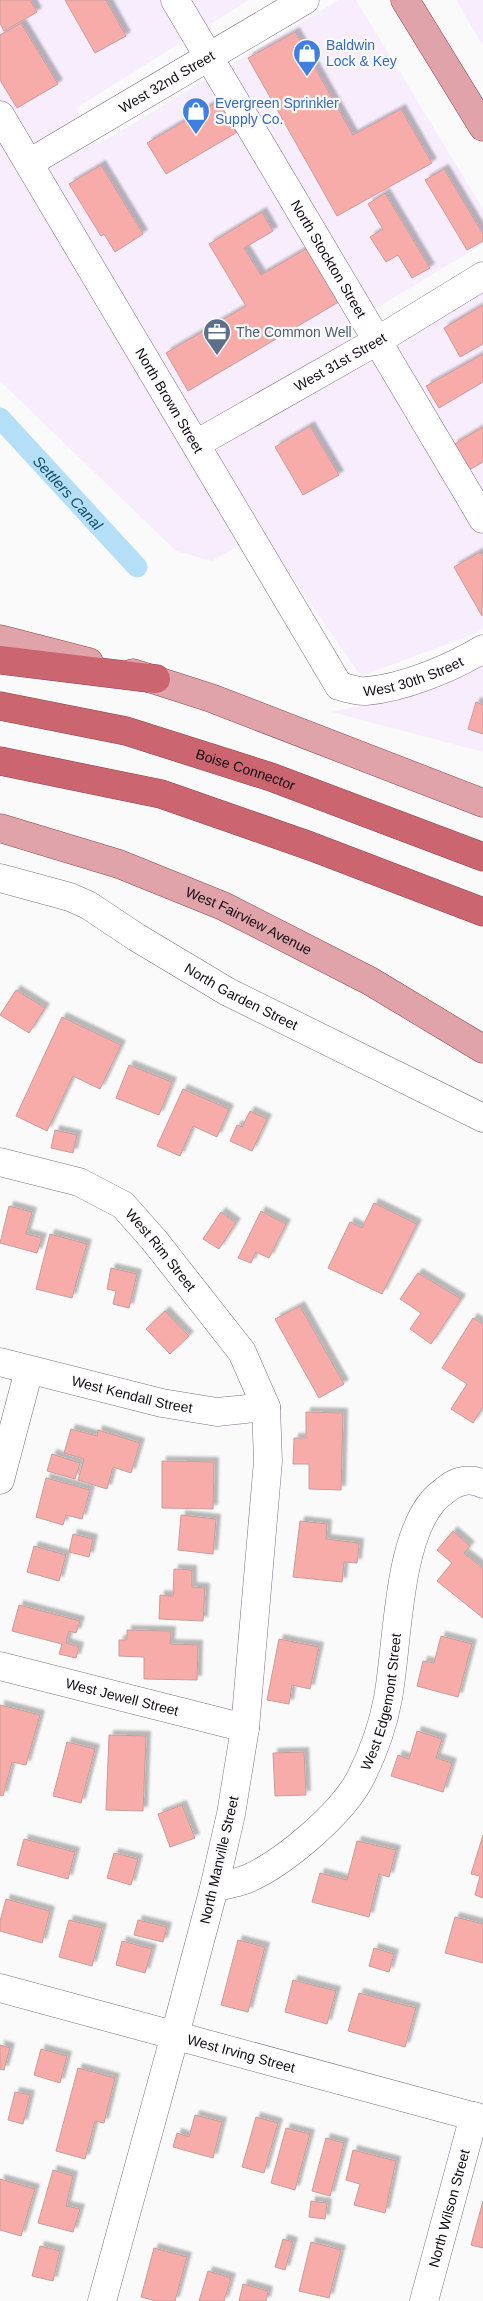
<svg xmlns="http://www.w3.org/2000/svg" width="483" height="2301" font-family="Arial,sans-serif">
  <defs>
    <filter id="shadow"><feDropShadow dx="4.5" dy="-4.5" stdDeviation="1" flood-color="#0004"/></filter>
  </defs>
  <rect width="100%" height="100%" fill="#fafafa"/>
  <path fill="#f7edfd" d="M0,0H249L76,108L99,144L339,0H356L483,209V244L375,309L291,171L376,352L483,288V504L470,512L483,536V629L472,635L361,676L261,532L212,561L176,551L0,381Z
    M456,0H483V46Z
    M483,662V752L332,712L435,689Z"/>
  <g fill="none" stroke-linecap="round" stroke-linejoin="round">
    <path stroke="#b5dff6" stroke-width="21" id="s1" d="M0,418L137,567"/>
  </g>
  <path fill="#f8aca9" stroke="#c69d9b" filter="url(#shadow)" d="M0,0H30L37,12L4,31L0,23Z
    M65,0H106L126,36L95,53Z
    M21,23L58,84L17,108L0,80V35Z
    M295,32L353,135L401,109L432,163L337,216L248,58Z
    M227,96L246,127L166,174L147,143Z
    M101,165L143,234L115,252L104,234L101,236L69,184Z
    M444,169L483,234V241L467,250L425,180Z
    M385,193L430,268L412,278L398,255L386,262L370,237L383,229L368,204Z
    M262,212L273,231L244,248L261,275L316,243L347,297L188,391L166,353L246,306L209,244Z
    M483,305V344L460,357L444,328Z
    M483,354V382L439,408L426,386Z
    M310,426L339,475L303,495L275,447Z
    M483,427V462L469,470L453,445Z
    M480,552L483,556L482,616L454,567Z
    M476,702L483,705V734L468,729Z
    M16,990L45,1008L29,1033L0,1015Z
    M62,1017L121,1045L100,1089L73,1076L47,1131L16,1116Z
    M129,1065L172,1082L159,1115L116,1098Z
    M183,1089L229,1109L217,1137L193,1126L180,1156L157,1146Z
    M250,1111L267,1119L252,1151L230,1141L237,1125L242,1127Z
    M55,1130L77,1135L73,1153L51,1148Z
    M374,1203L417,1224L382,1294L328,1268L350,1222L362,1228Z
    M9,1206L32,1212L26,1234L42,1238L37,1253L0,1243Z
    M261,1211L286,1224L269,1258L256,1252L251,1263L238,1258Z
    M221,1212L236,1223L219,1249L203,1239Z
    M50,1234L87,1244L72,1298L36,1289Z
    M111,1268L137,1274L129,1308L113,1304L116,1291L107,1289Z
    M418,1273L461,1299L431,1344L410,1329L421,1313L400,1299Z
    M300,1306L344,1384L319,1398L275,1319Z
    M165,1311L189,1336L170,1354L146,1329Z
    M473,1318L483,1324V1407L473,1423L451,1409L467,1384L442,1368Z
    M306,1412L343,1413L341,1490L309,1489V1464H293L294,1438H306Z
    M71,1429L97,1436L98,1430L140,1443L131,1473L113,1467L107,1489L78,1480L84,1459L64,1453Z
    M52,1454L80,1463L75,1479L47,1471Z
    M162,1461L214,1462L213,1509L162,1508Z
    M46,1478L90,1490L82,1519L66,1515L63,1525L36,1517Z
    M181,1515L216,1519L213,1554L178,1550Z
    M300,1521L327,1524L326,1539L359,1543L357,1563L344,1562L342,1582L293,1577Z
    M453,1531L470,1546L464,1553L483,1568V1618L437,1581L452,1563L437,1550Z
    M73,1534L93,1539L89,1557L69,1552Z
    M34,1546L66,1555L59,1581L27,1572Z
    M174,1569L192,1570V1587L205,1588L203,1621L159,1619L160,1595L173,1596Z
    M19,1605L80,1621L76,1633L69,1631L66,1643L79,1647L76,1658L59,1654L62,1644L12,1631Z
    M127,1630L171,1631L170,1644L198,1645L197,1680L144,1679V1657L119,1656V1640H127Z
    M441,1636L472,1644L458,1697L417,1686L423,1661L434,1663Z
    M279,1639L319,1647L310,1689L292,1685L289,1704L267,1700Z
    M0,1705L40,1715L26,1765L12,1762L3,1796L0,1795Z
    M417,1731L442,1739L436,1758L452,1763L443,1792L391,1776L398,1755L409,1759Z
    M109,1735L146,1736L143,1811L106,1810Z
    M67,1742L95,1749L81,1803L53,1796Z
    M304,1752L306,1795L275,1796L273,1753Z
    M182,1805L195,1838L170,1847L158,1814Z
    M483,1835V1898L475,1895L480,1876L471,1874Z
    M24,1839L75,1852L68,1879L17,1865Z
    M357,1841L396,1850L389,1877L379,1874L369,1917L312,1902L320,1873L347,1880Z
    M114,1853L138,1859L131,1885L107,1878Z
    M6,1899L50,1911L42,1943L0,1931V1921Z
    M455,1917L483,1924V1963L445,1953Z
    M69,1920L102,1928L92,1966L59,1957Z
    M138,1920L167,1927L163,1942L134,1935Z
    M238,1940L265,1947L248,2012L221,2005Z
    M122,1941L152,1949L145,1973L116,1965Z
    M374,1948L394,1954L389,1972L369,1966Z
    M293,1980L336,1991L327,2024L285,2012Z
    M359,1993L416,2008L405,2047L348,2031Z
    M0,2045L10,2048L4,2070L0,2069Z
    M41,2049L67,2056L60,2083L34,2075Z
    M78,2068L115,2078L104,2123L95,2121L85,2159L56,2151Z
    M15,2092L30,2095L23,2124L8,2120Z
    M195,2115L222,2122L213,2158L173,2147L177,2133L189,2137Z
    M256,2117L278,2123L264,2173L242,2167Z
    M286,2128L310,2134L295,2190L271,2183Z
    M326,2138L344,2143L330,2196L312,2191Z
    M353,2150L396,2161L385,2213L354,2205L360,2184L346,2180Z
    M53,2170L73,2176L66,2206L80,2209L73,2232L38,2223Z
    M0,2179L35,2189L21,2236L0,2230Z
    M311,2201L327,2203L325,2219L309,2217Z
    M483,2201V2248L471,2245Z
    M283,2239L293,2242L285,2270L275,2267Z
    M311,2242L341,2250L329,2298L299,2291Z
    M40,2246L60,2251L53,2281L32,2276Z
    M154,2248L187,2257L175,2301H156L141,2297Z
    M208,2271L231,2278L224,2301H199Z
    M243,2284L268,2291L266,2301H239Z"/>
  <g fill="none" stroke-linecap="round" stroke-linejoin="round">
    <g stroke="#816e8b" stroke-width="29">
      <g id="minor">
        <path id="s2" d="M175,0L483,519"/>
        <path id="s3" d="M0,115L339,686C347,688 358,692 366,691C404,688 451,668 483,649"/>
        <path id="s4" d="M29,163L305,0"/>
        <path id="s5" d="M196,444L377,341L483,276"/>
        <path id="s6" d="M0,878L70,897L88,905L136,937L228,992L483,1118"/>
        <path id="s7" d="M0,1162L79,1182L123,1205L154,1240L242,1352L266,1407L268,1461L245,1728L231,1814L214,1888L175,2035L102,2301"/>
        <path id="s8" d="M0,1362L162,1403L217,1412L266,1407"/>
        <path d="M0,1480L29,1370"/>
        <path id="s9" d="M0,1666L245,1728"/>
        <path id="s10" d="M214,1888C225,1885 236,1883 247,1879C284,1863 343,1813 361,1777C374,1751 383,1726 388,1698C398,1643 397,1543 433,1501C437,1496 443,1492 448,1488C458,1480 472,1478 483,1484"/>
        <path id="s11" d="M0,1988L483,2119"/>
        <path id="s12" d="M424,2301L474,2116"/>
      </g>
    </g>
    <g stroke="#8a4650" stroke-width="29">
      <g id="major">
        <path d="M405,0L483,127"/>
        <path d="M0,639L89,662"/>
        <path d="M133,673L211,698L483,803"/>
        <path id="s13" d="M0,828L119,864L223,906L370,981L483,1049"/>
      </g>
    </g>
    <g stroke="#8a4650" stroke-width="29">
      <g id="highway">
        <path d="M0,660L156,679"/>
        <path id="s14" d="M0,706L126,731L271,777L483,857"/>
        <path d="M0,761L161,794L310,846L483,912"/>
      </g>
    </g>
    <use href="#minor" stroke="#fff" stroke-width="28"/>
    <use href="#major" stroke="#e0a3a9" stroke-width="28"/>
    <use href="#highway" stroke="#cb656f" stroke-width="28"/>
  </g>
  <defs>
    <g id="shop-pin" transform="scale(1.4375)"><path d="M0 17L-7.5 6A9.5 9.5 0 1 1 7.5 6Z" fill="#3f7fe0" stroke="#fafafa"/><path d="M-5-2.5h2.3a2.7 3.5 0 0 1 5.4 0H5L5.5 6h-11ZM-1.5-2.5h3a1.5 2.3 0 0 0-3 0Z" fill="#fff"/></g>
    <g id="office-pin" transform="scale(1.4375)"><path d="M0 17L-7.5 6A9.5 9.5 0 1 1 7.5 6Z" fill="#5c6f8a" stroke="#fafafa"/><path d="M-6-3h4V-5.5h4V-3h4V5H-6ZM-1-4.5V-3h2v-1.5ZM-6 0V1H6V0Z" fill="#fff"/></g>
  </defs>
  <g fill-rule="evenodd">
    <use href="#shop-pin" x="307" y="53"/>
    <use href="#shop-pin" x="196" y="111"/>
    <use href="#office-pin" x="217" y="332"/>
  </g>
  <g text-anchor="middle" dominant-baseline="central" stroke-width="4.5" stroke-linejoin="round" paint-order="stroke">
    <g font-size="14" fill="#366cbe" stroke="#fafafa" text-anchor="start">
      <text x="326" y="45">Baldwin<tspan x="326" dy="16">Lock &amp; Key</tspan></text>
      <text x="215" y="103">Evergreen Sprinkler<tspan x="215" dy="16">Supply Co.</tspan></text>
    </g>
    <g font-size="14" fill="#120b15" stroke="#fafafa">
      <text stroke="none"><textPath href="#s4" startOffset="160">West 32nd Street</textPath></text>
      <text stroke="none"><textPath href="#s2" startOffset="301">North Stockton Street</textPath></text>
      <text stroke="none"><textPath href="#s5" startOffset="166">West 31st Street</textPath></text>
      <text stroke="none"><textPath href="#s3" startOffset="332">North Brown Street</textPath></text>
      <text stroke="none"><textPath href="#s3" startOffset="741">West 30th Street</textPath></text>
      <text stroke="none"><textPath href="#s14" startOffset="254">Boise Connector</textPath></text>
      <text stroke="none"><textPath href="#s13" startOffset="266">West Fairview Avenue</textPath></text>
      <text stroke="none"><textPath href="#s6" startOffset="271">North Garden Street</textPath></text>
      <text stroke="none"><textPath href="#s7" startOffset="190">West Rim Street</textPath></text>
      <text stroke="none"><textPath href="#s8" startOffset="136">West Kendall Street</textPath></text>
      <text stroke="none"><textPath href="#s9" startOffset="126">West Jewell Street</textPath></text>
      <text stroke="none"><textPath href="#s10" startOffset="268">West Edgemont Street</textPath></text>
      <text transform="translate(219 1860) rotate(-77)">North Manville Street</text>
      <text stroke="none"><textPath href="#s11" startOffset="250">West Irving Street</textPath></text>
      <text stroke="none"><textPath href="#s12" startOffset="96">North Wilson Street</textPath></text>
    </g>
    <g font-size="14" fill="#4e5e75" stroke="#fafafa" text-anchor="start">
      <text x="236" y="332">The Common Well</text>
    </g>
    <g font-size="15" font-style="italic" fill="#124c66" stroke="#fafafa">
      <text stroke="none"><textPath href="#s1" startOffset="101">Settlers Canal</textPath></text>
    </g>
  </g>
</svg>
